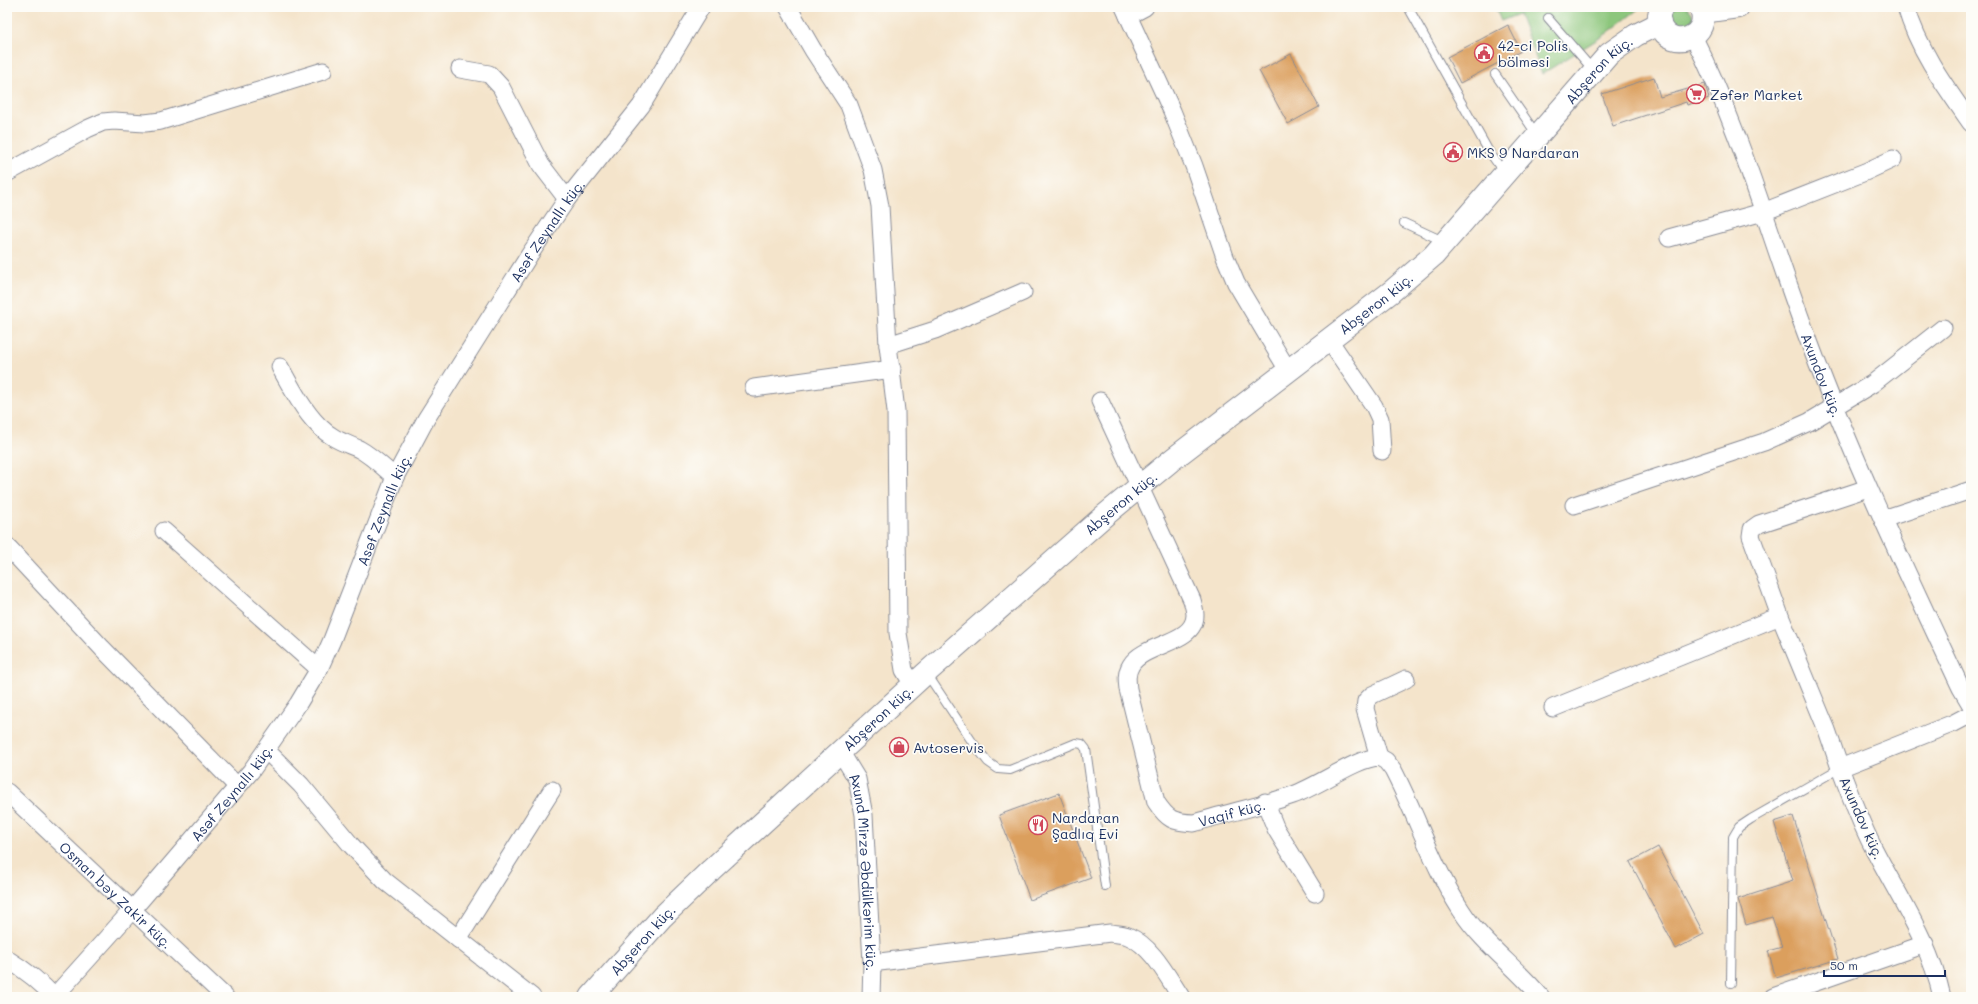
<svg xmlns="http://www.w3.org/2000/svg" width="1978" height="1004" font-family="Mali,sans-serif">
  <rect width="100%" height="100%" fill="#fdfcf7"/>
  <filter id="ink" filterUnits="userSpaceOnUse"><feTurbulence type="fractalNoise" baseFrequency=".025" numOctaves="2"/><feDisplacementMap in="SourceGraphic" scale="8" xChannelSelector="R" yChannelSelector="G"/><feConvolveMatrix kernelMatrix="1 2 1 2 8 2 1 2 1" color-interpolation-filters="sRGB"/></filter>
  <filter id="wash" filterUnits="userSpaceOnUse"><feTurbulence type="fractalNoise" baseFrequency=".012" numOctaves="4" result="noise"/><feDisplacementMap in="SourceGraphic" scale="16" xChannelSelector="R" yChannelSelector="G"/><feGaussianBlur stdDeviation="0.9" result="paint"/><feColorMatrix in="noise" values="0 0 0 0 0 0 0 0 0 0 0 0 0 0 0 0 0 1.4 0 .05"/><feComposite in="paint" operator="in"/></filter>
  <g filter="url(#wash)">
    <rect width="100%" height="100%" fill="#f4e4cb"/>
    <path fill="#8cc67b" stroke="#547a6c" d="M1669 18a12 12 0 1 1 24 0a12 12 0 1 1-24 0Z
      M1495,7H1641L1606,34L1542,74L1519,14L1501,21Z"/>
    <g id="blocks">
      <path fill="#db9f5d" d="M1508,25L1521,51L1460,83L1447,57Z
        M1291,54L1319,107L1288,124L1259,71Z
        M1654,77L1660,97L1705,84L1709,98L1687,105L1686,102L1613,126L1602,94Z
        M1059,793L1091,878L1030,900L999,815Z
        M1793,816L1838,959L1776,978L1768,951L1782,947L1772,917L1746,925L1738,899L1793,881L1774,822Z
        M1658,847L1704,934L1676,949L1630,862Z"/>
    </g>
  </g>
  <g filter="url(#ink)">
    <use href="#blocks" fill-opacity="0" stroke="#888a94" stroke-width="1"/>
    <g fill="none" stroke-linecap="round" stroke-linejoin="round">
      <g stroke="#888a94" stroke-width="10">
        <path id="service" d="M1408,7L1488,150L1504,173
          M1548,18L1593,70
          M1495,74L1537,135
          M1404,223L1445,242
          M927,674L973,743L988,762L998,769L1010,770L1076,743L1082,744L1086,749L1105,886
          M1731,983L1733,837L1739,827L1751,819L1840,768"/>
      </g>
      <g stroke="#888a94" stroke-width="19">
        <g id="minor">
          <path d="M788,7L813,50L849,105L873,170L880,206L888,345L896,411L898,633L904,670L913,685"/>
          <path d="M1124,7L1172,111L1194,166L1225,257L1236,283L1289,372"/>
          <path d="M1906,7C1919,51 1945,86 1971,123"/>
          <path d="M1128,16L1145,7"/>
          <path id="s1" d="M1693,36C1743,134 1771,242 1810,344C1854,462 1908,575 1961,688L1971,705"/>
          <path d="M460,69L489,74L501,87L541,165L567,199"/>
          <path d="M7,173L87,129L103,122L114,121L145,123L161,121L323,71"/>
          <path d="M1669,238L1763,212L1865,172L1893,159"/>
          <path d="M1329,340L1374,406L1380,419L1382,451"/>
          <path d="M888,345L935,330L1023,292"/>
          <path d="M280,367C291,387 303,410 319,426C332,439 343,442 359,449C372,456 384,468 395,477"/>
          <path d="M754,388L892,369"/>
          <path id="s2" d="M1100,401L1192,600C1193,604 1195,610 1195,615C1195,644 1144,643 1131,665C1126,673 1127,681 1128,689L1156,802C1168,820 1173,822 1194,823C1226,813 1261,806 1293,795C1319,786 1356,758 1379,757L1386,761L1393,770C1417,816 1433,867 1461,910C1482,943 1516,967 1541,997"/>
          <path d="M1574,505L1764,442L1809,422L1872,384L1943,328"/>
          <path d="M1883,519L1971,490"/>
          <path d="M164,531L319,669"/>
          <path d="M7,546L102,648L237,786"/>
          <path d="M1553,708L1780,616"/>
          <path d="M266,750L301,785L351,845L385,881L532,997"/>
          <path id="s3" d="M840,751L857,779L864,815L872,963L871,997"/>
          <path d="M1379,757L1365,709L1366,701L1372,695L1406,679"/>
          <path d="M1840,768L1827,730L1780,616L1751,536L1752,529L1759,524L1868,488"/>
          <path id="s4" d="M7,792L225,997"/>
          <path d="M1265,802L1276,829L1315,893"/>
          <path d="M458,939L552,790"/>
          <path d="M7,959C25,970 40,981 54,997"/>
          <path d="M872,963L1110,933C1116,934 1123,934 1128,936C1152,946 1167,976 1181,997"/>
          <path id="s5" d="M54,997L133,909L251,771L298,704L319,669L332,640L395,477L426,419L530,254L567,199L641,106L701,7"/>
          <path d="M1773,997L1925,944"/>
          <path d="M1942,997C1930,942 1898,896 1873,847C1860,822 1850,795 1840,768L1954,723L1971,714"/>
        </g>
      </g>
      <g stroke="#888a94" stroke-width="24">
        <g id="secondary">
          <path d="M1662,7C1659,12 1658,19 1660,25C1671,53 1714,36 1700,7"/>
          <path d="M1702,12L1738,7"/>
          <path id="s6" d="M591,997L662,917L711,870L926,673L1104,516L1173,459L1391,292L1434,255L1609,54L1636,35L1660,23"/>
        </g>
      </g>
      <use href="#service" stroke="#fff" stroke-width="8"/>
      <use href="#minor" stroke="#fff" stroke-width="17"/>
      <use href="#secondary" stroke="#fff" stroke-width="22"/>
    </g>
  </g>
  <defs>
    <g id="civic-ring" transform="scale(1)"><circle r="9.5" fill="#fdfcf7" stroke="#d1495b" stroke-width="1.5"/><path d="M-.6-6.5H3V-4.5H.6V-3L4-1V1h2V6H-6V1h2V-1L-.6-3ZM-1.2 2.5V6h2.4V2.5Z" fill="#d1495b"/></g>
    <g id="supermarket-ring" transform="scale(1)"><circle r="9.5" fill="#fdfcf7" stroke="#d1495b" stroke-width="1.5"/><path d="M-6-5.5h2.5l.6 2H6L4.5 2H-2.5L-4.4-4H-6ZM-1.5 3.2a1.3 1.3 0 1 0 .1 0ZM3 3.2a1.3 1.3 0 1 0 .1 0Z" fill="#d1495b"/></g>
    <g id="shop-ring" transform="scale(1)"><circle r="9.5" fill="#fdfcf7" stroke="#d1495b" stroke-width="1.5"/><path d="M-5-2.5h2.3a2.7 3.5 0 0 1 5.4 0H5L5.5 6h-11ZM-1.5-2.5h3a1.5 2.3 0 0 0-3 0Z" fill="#d1495b"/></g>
    <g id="restaurant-ring" transform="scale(1)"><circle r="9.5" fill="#fdfcf7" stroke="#d1495b" stroke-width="1.5"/><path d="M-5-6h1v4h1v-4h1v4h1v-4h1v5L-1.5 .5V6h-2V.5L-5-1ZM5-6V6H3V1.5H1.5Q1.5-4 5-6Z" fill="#d1495b"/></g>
  </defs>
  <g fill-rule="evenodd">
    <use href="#civic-ring" x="1484" y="53"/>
    <use href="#supermarket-ring" x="1696" y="94"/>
    <use href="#civic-ring" x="1453" y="152"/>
    <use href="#shop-ring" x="899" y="747"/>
    <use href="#restaurant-ring" x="1038" y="825"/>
  </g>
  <g text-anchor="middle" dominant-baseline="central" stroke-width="3.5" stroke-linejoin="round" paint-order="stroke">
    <g font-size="14" fill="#1b2f5e" stroke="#fdfcf7" text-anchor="start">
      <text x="1498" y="45">42-ci Polis<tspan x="1498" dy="16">bölməsi</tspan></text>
      <text x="1710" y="94">Zəfər Market</text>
      <text x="1467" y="152">MKS 9 Nardaran</text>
      <text x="913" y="747">Avtoservis</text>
      <text x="1052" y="817">Nardaran<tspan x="1052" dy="16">Şadlıq Evi</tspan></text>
    </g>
    <g font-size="14" fill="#1b2f5e" stroke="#fdfcf7">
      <text stroke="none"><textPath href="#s6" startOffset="1373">Abşeron küç.</textPath></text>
      <text stroke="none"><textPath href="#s5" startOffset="919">Asəf Zeynallı küç.</textPath></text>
      <text stroke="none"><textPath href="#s6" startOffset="1049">Abşeron küç.</textPath></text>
      <text stroke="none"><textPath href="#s1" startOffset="363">Axundov küç.</textPath></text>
      <text stroke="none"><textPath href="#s6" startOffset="725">Abşeron küç.</textPath></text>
      <text stroke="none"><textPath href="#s5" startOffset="595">Asəf Zeynallı küç.</textPath></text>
      <text stroke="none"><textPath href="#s6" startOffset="401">Abşeron küç.</textPath></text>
      <text stroke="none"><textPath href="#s5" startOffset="271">Asəf Zeynallı küç.</textPath></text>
      <text stroke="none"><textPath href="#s2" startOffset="546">Vaqif küç.</textPath></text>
      <text transform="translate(1862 818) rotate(66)">Axundov küç.</text>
      <text stroke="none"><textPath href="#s3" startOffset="126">Axund Mirzə Əbdülkərim küç.</textPath></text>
      <text stroke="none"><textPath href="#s4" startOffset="150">Osman bəy Zakir küç.</textPath></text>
      <text stroke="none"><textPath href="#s6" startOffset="77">Abşeron küç.</textPath></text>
    </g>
  </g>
  <rect width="1978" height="1004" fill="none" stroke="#fdfcf7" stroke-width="24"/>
  <path d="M1824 970v6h121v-6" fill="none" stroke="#1b2f5e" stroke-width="2"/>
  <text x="1830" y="970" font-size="12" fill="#1b2f5e" stroke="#fdfcf7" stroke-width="3" paint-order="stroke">50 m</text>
</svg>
